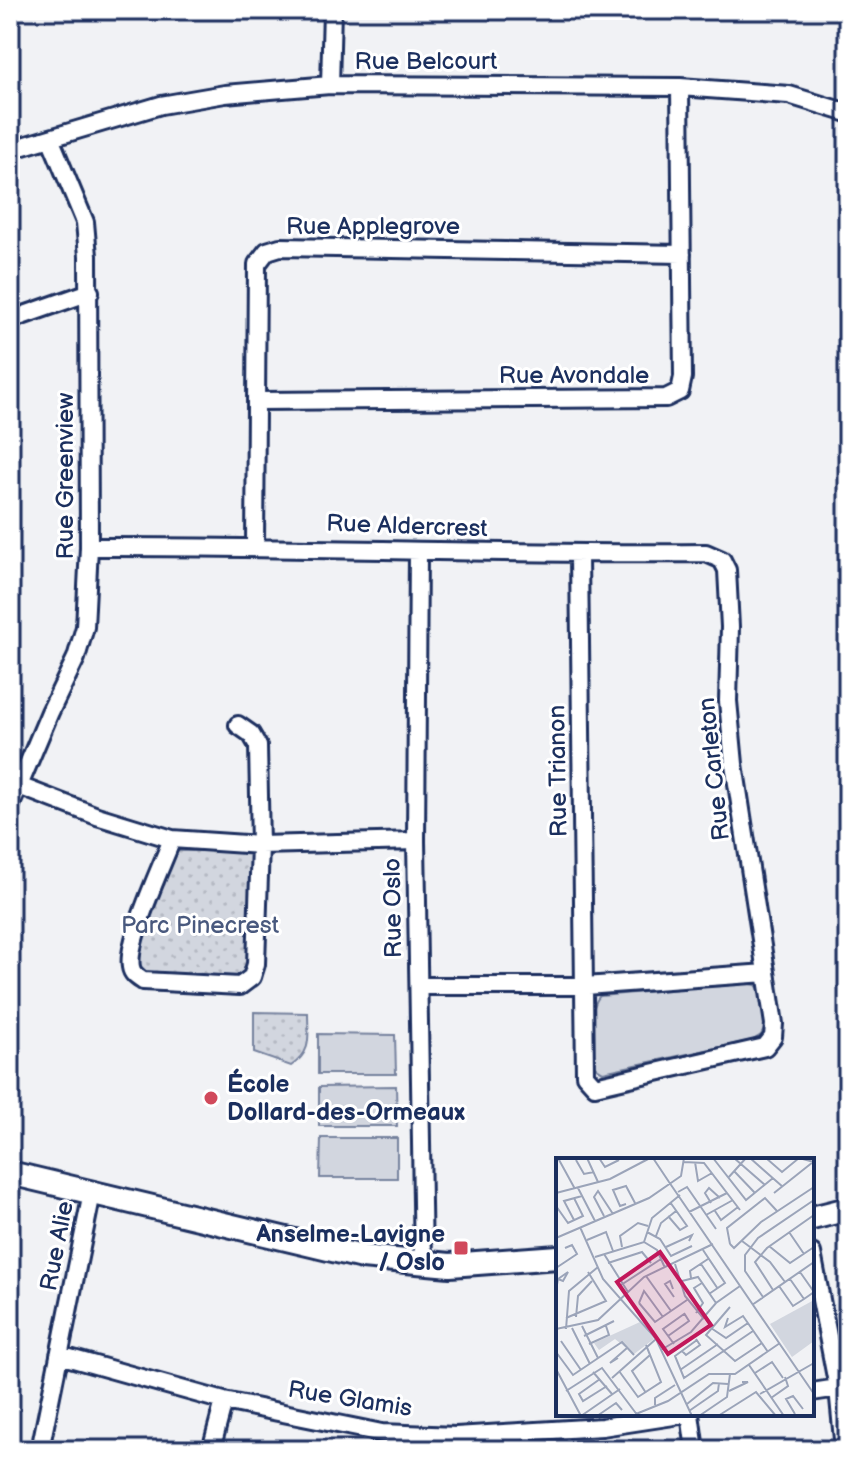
<svg xmlns="http://www.w3.org/2000/svg" width="858" height="1460" font-family="'Balsamiq Sans',sans-serif">
  <defs>
    <pattern id="park-dots" width="8" height="8" patternUnits="userSpaceOnUse" patternTransform="scale(2)"><rect width="8" height="8" fill="#d2d6df"/><path d="M2 2h.1M6 6h.1" fill="none" stroke="#b4b8c2" stroke-width="1.8" stroke-linecap="round"/></pattern>
  </defs>
  <rect width="100%" height="100%" fill="#f1f2f5"/>
  <filter id="ink" filterUnits="userSpaceOnUse"><feTurbulence type="fractalNoise" baseFrequency=".0125" numOctaves="2"/><feDisplacementMap in="SourceGraphic" scale="16" xChannelSelector="R" yChannelSelector="G"/><feConvolveMatrix kernelMatrix="1 2 1 2 8 2 1 2 1" color-interpolation-filters="sRGB"/></filter>
  <g filter="url(#ink)">
    <path fill="#d2d6df" stroke="#76829e" stroke-width="2" d="M745,983L756,985L761,991L766,1026L761,1035L753,1040L603,1072C597,1069 592,1065 591,1058C589,1044 590,1005 600,996Z
      M318,1034L395,1035L396,1074H318Z
      M396,1086L397,1126H319V1087Z
      M321,1138H397V1178H320Z"/>
    <path fill="url(#park-dots)" stroke="#76829e" stroke-width="2" d="M172,851H252V960L247,973L237,980L145,973L138,962L140,943Z
      M254,1012L308,1013C308,1037 313,1051 291,1066L254,1053Z"/>
    <g fill="none" stroke-linecap="round" stroke-linejoin="round">
      <g stroke="#1b2f5e" stroke-width="22">
        <path id="street" d="M330,85L332,10
          M10,150L161,105L225,94L330,85L680,87L789,95L848,113
          M10,320L90,292
          M257,401L666,398L680,391L683,377L680,87
          M255,546L257,264L267,251L280,247L682,254
          M89,547C295,546 501,555 706,553L722,560L727,570L730,627L728,701L734,764L774,1024L773,1037L765,1047L595,1086L585,1075L579,555
          M418,551L416,841L423,1263
          M19,786L97,816L172,839L260,845L416,841
          M10,807L50,712L76,658L85,627L89,547L88,256L85,222L50,138
          M172,839C162,866 126,941 131,967C132,974 137,977 143,981L240,986L252,977L256,964L260,845L258,746L251,734L238,725
          M419,986H585L766,973
          M812,1253L838,1388L844,1450
          M59,1355L224,1401L382,1433L456,1436L602,1427L687,1414
          M812,1392L838,1388
          M690,1414L695,1450
          M40,1450L92,1193
          M211,1450L224,1401"/>
      </g>
      <g stroke="#1b2f5e" stroke-width="28">
        <path id="secondary" d="M10,1173L362,1257L450,1265L558,1257
          M812,1218L848,1209"/>
      </g>
      <use href="#street" stroke="#fff" stroke-width="16"/>
      <use href="#secondary" stroke="#fff" stroke-width="22"/>
    </g>
  </g>
  <g fill="#d1495b" stroke="#fff" stroke-width="3">
    <circle cx="211" cy="1098" r="8"/>
    <rect x="453" y="1240" width="16" height="16" rx="4"/>
  </g>
  <g text-anchor="middle" dominant-baseline="central" stroke-width="6" stroke-linejoin="round" paint-order="stroke">
    <g font-size="24" fill="#1b2f5e" stroke="#fff">
      <text x="426" y="61">Rue Belcourt</text>
      <text x="373" y="226">Rue Applegrove</text>
      <text x="574" y="375">Rue Avondale</text>
      <text transform="translate(65 476) rotate(-90)">Rue Greenview</text>
      <text transform="translate(407 526) rotate(2)">Rue Aldercrest</text>
      <text transform="translate(714 769) rotate(-96)">Rue Carleton</text>
      <text transform="translate(558 771) rotate(-91)">Rue Trianon</text>
      <text transform="translate(393 908) rotate(-91)">Rue Oslo</text>
      <text transform="translate(57 1246) rotate(-79)">Rue Alie</text>
      <text transform="translate(350 1399) rotate(9)">Rue Glamis</text>
    </g>
    <g font-size="24" fill="#49597e" stroke="#fff">
      <text x="200" y="925">Parc Pinecrest</text>
    </g>
    <g font-size="24" font-weight="bold" fill="#1b2f5e" stroke="#fff" text-anchor="start">
      <text x="227" y="1084">École<tspan x="227" dy="28">Dollard-des-Ormeaux</tspan></text>
      <text x="445" y="1234" text-anchor="end">Anselme-Lavigne<tspan x="445" dy="28">/ Oslo</tspan></text>
    </g>
  </g>
  <g transform="translate(556 1158)">
    <rect width="258" height="258" fill="#f1f2f5"/>
    <path d="M258,142V183L236,199L214,166Z" fill="#d2d6df"/>
    <path d="M84,164L98,181L78,196L59,181L43,192L38,185Z" fill="#d2d6df"/>
    <path fill="none" stroke="#9ba4b9" stroke-width="2" d="M2,0L19,31M31,0L42,24M43,0L49,9L63,2M97,0L113,24M157,0L190,42L217,20M178,0L209,27M194,0L227,29M210,0L226,14L243,0L258,4M20,2L28,16L38,14M128,4L148,5L184,52M139,4L142,23L156,15M178,13L199,35M172,20L190,0M113,24L258,236M22,30L39,63M122,34L131,29L160,71M0,35L54,21L94,0M218,35L257,4M155,45L149,35L153,30L164,40M70,46L64,48L57,32L70,28L79,45M0,48L12,65L27,58L18,40M159,53L165,62L182,49M133,54L171,35M150,57L177,42M48,58L38,39L42,33L57,56M112,58L124,72L131,68L114,44M18,62L8,43L26,38M24,69L47,121L100,181L136,258M91,74L104,81L115,98L136,88M233,74L248,96M100,78L105,65L120,53M0,80L93,40L125,18L128,0M31,82L50,74L57,93M186,83L214,104L229,124M88,84L96,60L124,37M174,86L178,90L205,64L258,29M174,86L171,70L209,40L221,53M213,88L234,105L258,89M66,89L64,78L82,65L92,68M110,89L136,77L133,83M147,92L169,125L153,136M48,96L72,134M39,99L88,84L101,92L109,110M52,105L86,94L95,105M119,106L129,138L148,161M145,106L162,131M0,110L21,96L16,87L9,90M90,118L115,153M135,120L134,113L152,101M234,121L248,141M126,123L142,119L160,145M65,127L105,101M223,128L237,148L248,141L258,134L244,114M117,131L114,123L109,126L118,139M0,132L2,121L12,114L7,123L2,121M217,132L199,104L211,90L258,57M207,139L189,113V97L202,80L258,42M83,145L99,164L131,142M83,145L88,133L107,159M196,147L258,104M174,149L150,177L179,203L206,185M140,155L147,145L138,130L146,125M20,159L22,138L36,123M10,160L50,143L32,114M172,160L169,169L187,158L212,194M26,168L42,200M16,170L34,206M155,170L170,180L192,165M0,171L42,162L88,119L157,86M10,171L13,133L42,109M28,178L58,163M112,178L133,163L128,155M141,182L119,198L128,220L197,173M5,183L25,212M33,186L53,177L50,168M118,186L107,171L128,156M105,192L135,174L160,145L184,128M126,193L130,197L144,187L140,181M0,194L17,217L66,184L78,197M62,200L54,205L71,190M193,207L228,258M0,211L25,258M124,212L162,186M63,213L82,239L105,224L90,187M37,214L56,236M199,215L216,204L227,220M56,220L100,181M44,221L23,236L27,243L51,228M10,233L46,210L82,258M173,233L192,224H186M90,235L76,213L94,197M204,236L258,205M215,240L232,228L229,219M131,246L157,225L172,226M99,247V240L119,227M133,253L162,233L163,225M239,256L230,241L237,238L247,251M25,258L64,231M41,258L60,245L66,252M75,258L112,243L153,216H179L224,185M143,258L171,239L174,216M162,258L200,234L220,258"/>
    <path fill="#c2185b" fill-opacity="0.15" stroke="#c2185b" stroke-width="4" d="M104,94L155,167L112,196L61,124Z"/>
    <rect width="258" height="258" fill="none" stroke="#1b2f5e" stroke-width="4"/>
  </g>
  <rect width="858" height="1460" fill="none" stroke="#fff" stroke-width="40"/>
  <rect x="20" y="20" width="818" height="1420" fill="none" stroke="#1b2f5e" stroke-width="3" filter="url(#ink)"/>
</svg>
